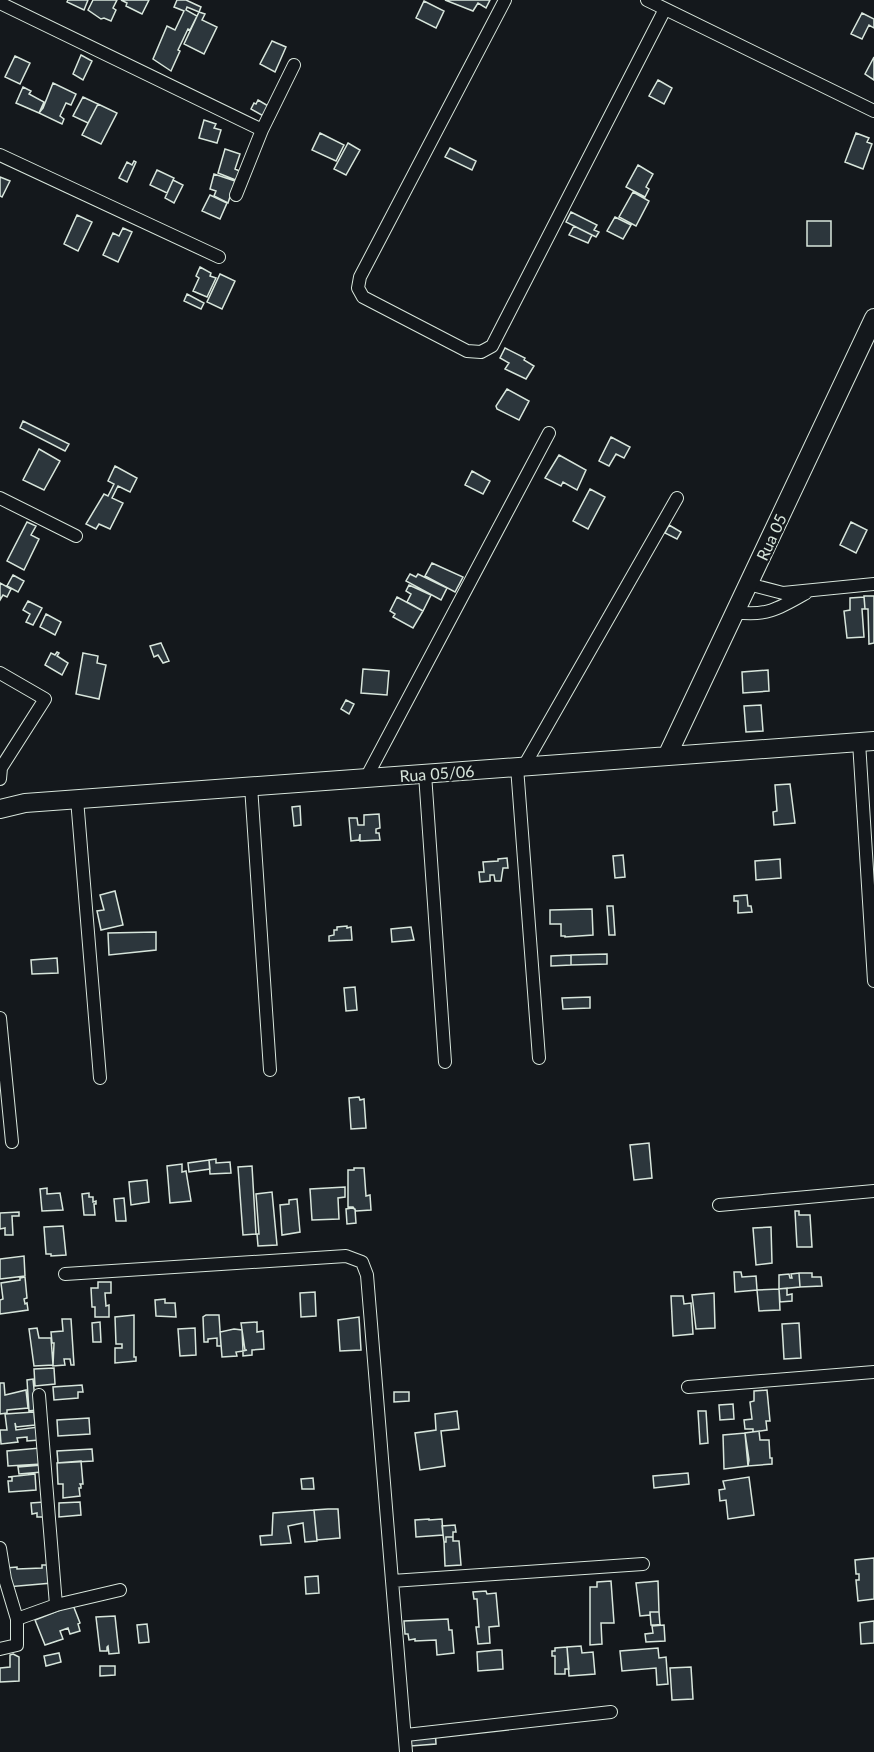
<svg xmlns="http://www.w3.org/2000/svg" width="874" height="1752" font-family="Lato,sans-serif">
  <rect width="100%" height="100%" fill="#14181c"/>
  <path fill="#2c363c" stroke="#d8e6dc" stroke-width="1.5" d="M68,0H88L84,10L67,2Z
    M93,0H117L113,8L116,10L111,21L104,18L101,19L88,10Z
    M121,0H149L142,14L126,6L127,3Z
    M177,0H186L201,7L199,12L187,7L186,10L197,16L190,30L188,29L178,50L180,51L171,71L153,59L167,26L175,30L184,11L174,7Z
    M445,0H490L486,8L478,3L473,11Z
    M424,1L444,11L436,28L416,18Z
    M199,12L205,14L202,20L217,27L204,54L184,44Z
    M862,13L874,19V28L869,25L862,39L851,34Z
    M272,41L286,47L275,72L260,64Z
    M81,55L92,61L83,80L73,74Z
    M15,56L30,63L20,84L5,77Z
    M874,57V80L865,74Z
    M658,80L672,88L664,104L649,96Z
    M53,83L76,94L71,105L66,103L60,116L64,119L62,124L39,113L43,108Z
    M23,87L31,91L29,94L44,102L39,113L16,103Z
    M83,97L98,104L88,123L73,116Z
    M258,100L270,107L265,117L251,109L254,103L256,104Z
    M98,104L117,113L101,144L82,135Z
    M204,120L216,124L214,128L221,130L217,143L199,138Z
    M320,133L344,145L336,161L312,150Z
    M856,133L869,138L867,142L872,144L863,169L845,162Z
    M348,143L360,150L346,175L334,169Z
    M450,148L476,161L472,170L445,157Z
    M225,149L240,154L235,169L242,172L238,181L218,173Z
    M134,161L136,162L127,182L119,178L127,162L132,165Z
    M638,165L653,174L646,187L649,189L645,197L626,187Z
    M157,170L174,178L167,193L150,185Z
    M214,174L235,181L228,203L214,196L216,191L210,189Z
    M0,177L10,181L2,197L0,196Z
    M173,180L183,185L174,203L165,198Z
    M633,192L649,201L636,226L619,217Z
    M210,195L227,203L220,219L202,211Z
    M571,212L597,225L594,230L599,232L596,237L566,222Z
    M77,215L92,222L78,251L64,244Z
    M615,217L631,225L623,239L607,231Z
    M807,221H831V246H807Z
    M574,226L592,235L588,243L569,235Z
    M123,228L132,232L118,262L103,255L113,233L119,236Z
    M200,267L211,273L210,276L216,278L207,297L193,291L199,278L196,276Z
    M220,274L235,281L222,309L207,302Z
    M187,294L204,303L201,309L184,301Z
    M505,348L525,358L524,360L534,366L526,379L505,369L509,363L500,358Z
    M507,389L529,401L519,420L497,409L496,406Z
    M23,421L69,444L65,451L20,428Z
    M611,437L630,447L624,458L616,454L609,466L599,461Z
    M39,449L60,461L44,490L23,480Z
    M559,455L586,470L577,490L563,482L561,486L545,478Z
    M115,466L137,478L130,492L118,486L112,498L123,503L110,529L99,524L96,529L86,524L104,494L108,496L114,484L108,481Z
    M472,471L490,481L483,494L465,485Z
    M590,489L605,497L588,529L573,521Z
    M27,522L36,526L31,535L39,539L24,570L7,561Z
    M851,522L867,530L856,553L840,545Z
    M669,525L681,532L677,539L665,533Z
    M432,563L463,577L455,592L425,576Z
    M410,574L416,577L418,574L447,588L441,600L406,581Z
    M13,575L24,581L18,592L7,586Z
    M0,583L11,589L7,597L3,595L0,600Z
    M409,585L431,595L423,611L407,602L411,594L406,591Z
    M864,596H874V643L869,644L868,609H865Z
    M397,597L423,611L413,628L393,617L395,614L390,611Z
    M864,597L865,609H862L864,637L847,638L844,611L850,610V598Z
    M28,601L42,608L33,625L26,622L30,614L23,610Z
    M46,614L61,622L55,635L40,627Z
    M161,643L169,661L163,663L158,655L154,657L150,646Z
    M57,652L59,653L57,656L68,663L62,675L45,665L51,653L55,655Z
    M83,653L98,656L97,663L106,665L99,699L76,694Z
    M363,669L389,671L387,695L361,693Z
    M768,670L769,691L743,693L742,672Z
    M346,700L354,704L349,714L341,709Z
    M761,705L763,731L746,732L744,706Z
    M790,784L795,823L774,825L773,812L777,811L775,785Z
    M300,806L301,825L294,826L292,807Z
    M379,814L380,828L376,829V833H379L380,840L360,841V834L359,840L351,841L349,818H357L358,825H364V815Z
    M623,855L625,877L615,878L613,856Z
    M507,858L508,868H503L501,881H495L494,875H490V881L480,882L479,872H484L483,862L498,861V859Z
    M780,859L781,878L756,880L755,861Z
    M115,891L123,925L101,930L97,911L104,910L100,895Z
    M747,895L748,906H751L752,912L738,913V901H734V896Z
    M607,906H613L615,935H609Z
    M592,909L593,935L565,937V936H561V924H550V910Z
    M347,926V928L351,927L352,940L329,941V936L334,935V930H337V927Z
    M411,927L414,940L392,942L391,929Z
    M156,932V950L109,955L108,933Z
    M607,954V964L571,965V955Z
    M571,955V965L551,966V956Z
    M57,958L58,973L32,974L31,960Z
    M355,987L357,1010L346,1011L344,988Z
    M590,997V1008L563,1009L562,998Z
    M359,1097L360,1100L364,1099L366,1128L351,1129L349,1098Z
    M649,1143L652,1178L634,1180L630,1145Z
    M216,1159V1163L230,1162L231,1173L210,1174L209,1160Z
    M209,1160L210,1169L189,1172L188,1163Z
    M182,1164V1172L186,1171L191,1201L170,1203L167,1166Z
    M252,1166L256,1234L243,1235L238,1167Z
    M354,1168H364L366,1196L370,1195L371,1210L356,1211L353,1207H348V1170H354Z
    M147,1180L149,1202L131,1205L129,1182Z
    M345,1187V1197L338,1198L339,1219L312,1220L310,1189Z
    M47,1188V1194L60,1193L63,1210L42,1211L40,1189Z
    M272,1192L277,1245L258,1246L257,1234H259L256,1194Z
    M89,1193V1197H93V1202L96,1201V1204H94L95,1215H84L82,1194Z
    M124,1198L126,1221H116L114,1199Z
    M297,1199L300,1232L282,1235L280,1205L289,1204V1200Z
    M352,1208L355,1209L356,1223L347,1224L346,1209Z
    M795,1211H799V1215H810L812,1247H797Z
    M19,1212V1216H12L13,1235H5V1228L0,1229V1213Z
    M63,1226L66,1255L51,1256V1254H46L44,1227Z
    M771,1227L772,1263L756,1265L753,1228Z
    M24,1256L25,1276L0,1279V1259Z
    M734,1272H741L742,1277L756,1276L757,1290L735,1292Z
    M799,1273H812V1277H821L822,1286L800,1287Z
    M799,1273L800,1287L779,1289V1275L789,1274L790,1278H792L791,1274Z
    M25,1277L27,1298L24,1299L25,1304L27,1303L28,1310L0,1314V1300L3,1299L1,1283L20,1280V1278Z
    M98,1282H111V1293H105L106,1306L109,1305V1317H95V1307H92L91,1288H98Z
    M787,1288V1295L792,1294V1301L780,1302L779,1289Z
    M779,1289L780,1310L759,1311L757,1290Z
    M315,1292L316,1316L301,1317L300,1293Z
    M714,1293L715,1328L696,1329L692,1295Z
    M671,1296H683L684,1304L691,1303L693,1334L673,1336Z
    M165,1299V1303H175L176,1317L156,1316L155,1300Z
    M134,1315V1357H136V1361L115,1363V1348H122V1344H116L115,1317Z
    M206,1315H219L221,1346H217V1338L208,1339V1342H204L203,1317Z
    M359,1317L361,1350L340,1351L338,1320Z
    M62,1319H71L74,1365H71L70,1359H64L65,1365L53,1366L54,1343H52L51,1332L63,1331Z
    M100,1322L101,1342H93L92,1323Z
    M257,1322V1332L263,1331L264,1349L252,1350V1355L243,1356V1351L247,1350H245L241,1323Z
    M799,1323L801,1358L784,1359L782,1324Z
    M37,1328L39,1338H51L53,1365L34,1366L29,1329Z
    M195,1328L196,1355L180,1356L178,1329Z
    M234,1329L242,1330L243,1351L236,1352L237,1356L222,1357L220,1332Z
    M54,1368L55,1384L35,1386L34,1369Z
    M33,1379L36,1410L29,1411L27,1380Z
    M0,1383H4L5,1395L26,1390L28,1408L7,1410V1413L0,1414Z
    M82,1385L83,1392H78V1398L54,1400L53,1387Z
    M767,1390L770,1421H766L767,1430L753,1432V1429H745L744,1420L752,1419L750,1402L754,1401V1391Z
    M394,1392H409V1401L394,1402Z
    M733,1404L734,1419L720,1420L719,1405Z
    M457,1411L459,1429L441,1431L445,1466L420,1470L415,1433L436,1430L435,1414Z
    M698,1411H706L708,1443L700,1444Z
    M34,1412L35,1425L16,1427L15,1423L16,1430L38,1427L39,1440L27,1441V1437L17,1438L18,1442L1,1444L0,1430H7L5,1414Z
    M89,1418L90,1434L58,1436L57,1420Z
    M759,1431L760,1440H769L770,1458H772V1464L748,1466L749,1460L745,1433Z
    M745,1433L748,1466L724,1469L723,1435Z
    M40,1448L42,1464L8,1466L7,1451Z
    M92,1449L93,1461L58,1463L57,1451Z
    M81,1461L83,1484H80L81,1486V1488H79L80,1496L63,1498V1484H58L57,1463Z
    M42,1465V1472L19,1474L18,1467Z
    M688,1473L689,1484L654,1488L653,1476Z
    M35,1474L36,1490L9,1492L8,1481H12V1477H8Z
    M749,1477L754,1515L728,1519L726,1500L720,1501L719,1490L725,1489L723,1481Z
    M313,1478L314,1489H302L301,1479Z
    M44,1502L45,1517H37V1513L32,1514L31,1503Z
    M80,1502L81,1515L59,1517V1503Z
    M328,1509H338L340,1538L317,1540L314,1510Z
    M314,1510L317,1541L305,1542L303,1523L288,1526L291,1543L261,1545L260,1536L272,1535L273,1513Z
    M429,1519V1520L442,1519L443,1535L416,1537L415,1520Z
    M455,1525L456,1532H453V1537H446V1542H444L442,1526Z
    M446,1537H453V1541H459L461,1565L445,1566L444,1542H446Z
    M874,1558V1599L858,1601L856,1580H859V1574H856L855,1560Z
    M42,1565H51L52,1583L7,1587L6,1568L17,1567V1569L42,1568Z
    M318,1576L319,1593L306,1594L305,1577Z
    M611,1581L614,1623H601L602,1644L590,1645V1587H597V1582Z
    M658,1581L659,1612H650V1615L640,1616L636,1583Z
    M486,1591L487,1594L496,1593L499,1626L489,1627L490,1643L478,1644L476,1627H479L477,1599H474L473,1592Z
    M73,1605L80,1623L78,1624L80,1631L70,1634L68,1628L60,1631L63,1639L45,1645L35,1620Z
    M650,1612H659L660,1625H651Z
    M115,1616L119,1653L109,1654L108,1646L107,1647V1651H100L96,1617Z
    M448,1619L449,1630H452L454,1653L437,1655L436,1640L415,1641V1639L409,1640L408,1634H405L404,1621Z
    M874,1621V1643L861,1644L860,1623Z
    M147,1624L149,1642L139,1643L137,1625Z
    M664,1625L665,1641L646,1642L645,1634L653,1633L652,1626Z
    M581,1646L582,1653L593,1652L595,1674L569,1676L567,1647Z
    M567,1647L569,1669H565V1674H555V1656H552V1651H555V1648Z
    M658,1648L659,1658L666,1657L668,1684L657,1685L656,1668L622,1671L620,1651Z
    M497,1650H502L503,1669L478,1671L477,1652Z
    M59,1653L61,1662L46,1666L44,1656Z
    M13,1654L19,1657V1681L0,1682V1668L10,1667V1655Z
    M100,1666H115V1675L100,1676Z
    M691,1667L693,1699L672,1700L670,1668Z
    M435,1728L436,1744L411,1746L410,1729Z"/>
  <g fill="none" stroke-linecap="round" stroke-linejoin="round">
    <g stroke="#d8e6dc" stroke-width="14">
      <path id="street" d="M505,0L360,277L358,288L363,297L467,351L481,352L492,346L665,9
        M647,0L874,111
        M0,3L262,130
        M0,155L219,257
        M236,195L262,130L294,65
        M0,498L76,536
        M748,584L783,593L874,584
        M735,612C766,617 780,608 806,593
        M0,673L45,699L1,768L0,779
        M859,742L874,981
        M524,766L677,498
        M517,767L539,1058
        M425,774L445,1062
        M366,778L549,433
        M251,786L270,1070
        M77,799L100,1078
        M0,1018L12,1142
        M719,1205L874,1191
        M65,1274L346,1256L362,1262L367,1275L406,1752
        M688,1387L874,1372
        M39,1395L56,1605
        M0,1548L5,1579L17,1619V1645L0,1649
        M392,1581L643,1564
        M17,1619L56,1605L120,1590
        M406,1735L611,1712"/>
    </g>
    <g stroke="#d8e6dc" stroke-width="20">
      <path id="secondary" d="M667,756L874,318
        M0,809L25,803L874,741"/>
    </g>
    <use href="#street" stroke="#14181c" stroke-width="12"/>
    <use href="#secondary" stroke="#14181c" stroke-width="18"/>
  </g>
  <g text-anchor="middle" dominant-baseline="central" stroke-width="4.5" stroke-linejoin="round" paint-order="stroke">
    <g font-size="16" fill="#d8e6dc" stroke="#14181c">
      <text transform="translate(771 537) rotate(-65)">Rua 05</text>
      <text transform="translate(437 773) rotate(-4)">Rua 05/06</text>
    </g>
  </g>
</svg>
